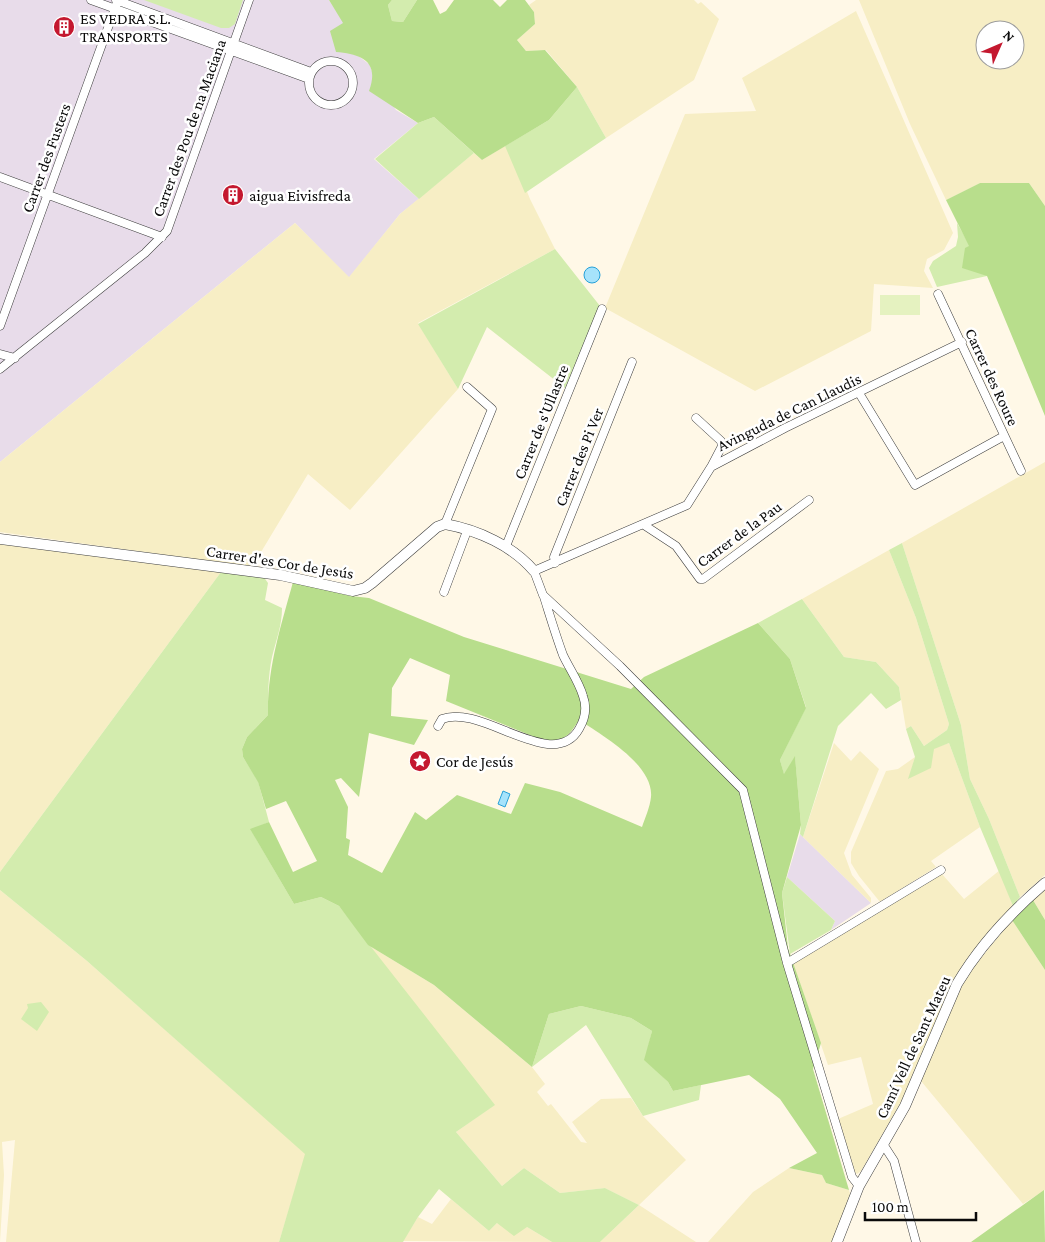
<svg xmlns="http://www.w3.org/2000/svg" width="1045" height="1242" font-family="'Crimson Pro',serif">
  <rect width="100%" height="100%" fill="#fff8e7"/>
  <path fill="#e8dcea" d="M0,0H329L344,23L356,54L370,65L374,78L396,110L418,123L374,159L419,199L400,214L349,278L295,223L0,462Z
    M800,834L871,903L831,930L835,921L787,877Z"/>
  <path fill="#f7eec5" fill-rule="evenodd" d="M536,0H694L698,4L701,2L719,19L694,80L606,138L577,87L546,50L526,51L517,40L535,24L534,12L529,5Z
    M859,0H1045V206L1029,183H980L946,200L910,124ZM985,30H1015V60H985Z
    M856,11L953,233L944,250L927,259L924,271L933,288L874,284L871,331L755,391L605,308L685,114L756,111L742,78Z
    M508,144L530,199L555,249L418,323L458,389L350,510L308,474L252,567L0,532V462L295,223L349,277L400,214L474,153L482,160Z
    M1045,462V875L1020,897L989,819L970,779L961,725L902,543Z
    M0,544L221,572L0,872Z
    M889,550L916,618L949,724L947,730L924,746L911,726L906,729L899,687L876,662L844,657L802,599Z
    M834,743L851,761L860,751L879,769L844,853L852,875L871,898V903L803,837Z
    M949,743L980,827L931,861L936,867L880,902L859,876L851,863V852L886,771L898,769L915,757L909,779L934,748Z
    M1000,870L1013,906L993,927L954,979L904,1097L861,1171L857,1174L853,1170L838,1119L873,1104L861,1057L828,1065L793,963L942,874L964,899Z
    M0,890L87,961L306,1154L279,1242H6L15,1140L2,1142L4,1175L0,1242Z
    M1045,890V920L1033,900Z
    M1012,920L1045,970V1190L1023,1204L921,1081L947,1016L968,974Z
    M368,945L434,985L532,1067L545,1084L537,1092L548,1106L551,1104L581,1142L587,1143L572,1122L601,1099L631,1098L643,1116L686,1160L639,1205L696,1242H600L639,1205L605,1188L560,1193L524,1168L502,1186L456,1132L494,1105Z
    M789,1168L822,1175L826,1183L849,1190L851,1198L834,1242H708L753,1192Z
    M451,1199L489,1231L497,1223L527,1227L552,1242L403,1241L418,1217L432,1224Z"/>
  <path fill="#d3ecae" d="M144,0H243L235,24L229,28H221Z
    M392,0H417L403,22L392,21L388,5Z
    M577,87L606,138L525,193L505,146L549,120Z
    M434,117L474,153L419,199L375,159L418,123Z
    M957,223L987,276L937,287L929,268L933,261L956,246L958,237Z
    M555,249L600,306L565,388L487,327L458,389L418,324Z
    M902,543L961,725L970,779L989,819L1020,897L1013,906L980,827L949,743L934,749L931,768L908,779L915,757L906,729L911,726L924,746L947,730L949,724L916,618L889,550Z
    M221,572L263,576L268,583L265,600L282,608C282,626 276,640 272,657C268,676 268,696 268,715L247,737L242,749L243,757L258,781L269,822L251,830L294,904L321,897L339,906L495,1105L456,1132L502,1186L524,1168L560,1193L605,1188L639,1205L600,1242H552L527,1227L514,1236L497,1223L489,1231L439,1189L418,1217L403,1242H279L305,1154L87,961L0,890V872Z
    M802,599L844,657L876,662L899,687L901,700L886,709L871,693L838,726L803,837L800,834L801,825L795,757L784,775L780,760L806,707L790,659L758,623Z
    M787,877L835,921L831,930L790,954L782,893Z
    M41,1002L49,1012L37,1031L21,1019L28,1008L27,1004Z
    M581,1006L631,1018L652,1031L645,1060L668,1082L673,1091L701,1085L699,1100L643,1116L586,1025L532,1067L549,1014Z"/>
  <path fill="#b8de8c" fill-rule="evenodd" d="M329,0H392L388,5L392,21L403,22L417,0H433L440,14L446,11L454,0H493L500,7L507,0H525L534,12L535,24L517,40L526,51L545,50L577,87L549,120L482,160L434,117L418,123L369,91C380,61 361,54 336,52L330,31L343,23Z
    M980,183H1029L1045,206V416L987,276L962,268L965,248L969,246L946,200Z
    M293,582L351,596L369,598L464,637L631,689L644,677L758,623L790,659L806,708L780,760L784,774L795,756L801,825L782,893L788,948L821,1043L813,1069L849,1190L826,1183L822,1175L789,1168L817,1153L780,1099L749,1075L673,1091L668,1082L644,1060L652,1031L631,1018L581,1006L549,1014L532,1067L434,985L368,945L339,906L321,897L294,904L250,829L269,822L293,872L317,861L286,801L266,809L258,782L243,757L242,749L247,737L268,715C267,668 281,626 293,582ZM410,658L450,675L446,701L542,740C564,742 568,737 579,720C602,735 654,765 651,797C650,807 645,818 642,827L560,792L525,783L511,814L457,795L426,820L415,812L382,873L348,855L350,840L346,838L348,807L335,780L341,778L359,797L369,733L414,745L428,720L391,716L392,688Z
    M1033,900L1045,920V970L1012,920Z
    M1044,1190L1045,1242H971Z"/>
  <path fill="#e5f2c0" d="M880,295H920V315H880Z"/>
  <path fill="#a6e3fb" stroke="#27a1d8" d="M584 275a8 8 0 1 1 16 0a8 8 0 1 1-16 0Z
    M503,791L510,794L505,807L498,804Z"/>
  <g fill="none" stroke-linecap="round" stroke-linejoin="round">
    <g stroke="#3d3d3d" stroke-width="9">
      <path id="minor" d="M91,0L309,79
        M116,0L311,72
        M309 83a22 22 0 1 1 44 0a22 22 0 1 1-44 0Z
        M0,177L162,237
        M938,294L1021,471
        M0,326L118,0
        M0,354L15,358
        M0,369L145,253L167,231L249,0
        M859,393L915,485L1004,436
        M696,418L721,441L722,446L711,467
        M445,524L492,409L467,387
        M644,525L676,546L700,579H703L809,500
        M506,546L602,309
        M555,563L554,557L632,362
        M444,592L467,531
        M438,726L442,719C481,703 553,774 579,729C585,719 587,707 583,696C579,682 569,668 563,655C556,636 550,616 544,597
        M787,963L941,870
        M883,1144L894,1161L916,1242
        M859,1186L852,1177L787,963L743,790L620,666L543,595L534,571L687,505L711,467L785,428L962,342"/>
    </g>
    <g stroke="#3d3d3d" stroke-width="11">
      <path id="tertiary" d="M0,539L280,575L353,591L365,588L372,583L437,527L445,524C478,530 513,546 534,571
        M837,1242L859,1186L905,1106L957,984C980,945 1011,912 1045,883"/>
    </g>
    <use href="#minor" stroke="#fff" stroke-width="8"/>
    <use href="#tertiary" stroke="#fff" stroke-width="10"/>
  </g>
  <defs>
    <g id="building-disc" transform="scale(1.125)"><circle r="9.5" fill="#c4182f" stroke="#fff"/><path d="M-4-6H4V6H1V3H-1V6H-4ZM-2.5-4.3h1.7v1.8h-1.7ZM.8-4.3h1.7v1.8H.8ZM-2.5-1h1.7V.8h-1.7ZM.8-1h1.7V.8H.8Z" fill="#fff"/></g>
    <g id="sight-disc" transform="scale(1.125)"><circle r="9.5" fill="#c4182f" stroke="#fff"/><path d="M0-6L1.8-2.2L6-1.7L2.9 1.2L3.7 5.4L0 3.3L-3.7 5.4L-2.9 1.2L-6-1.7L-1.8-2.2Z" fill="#fff"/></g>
  </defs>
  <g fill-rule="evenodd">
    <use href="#building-disc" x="64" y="27"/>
    <use href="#building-disc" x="233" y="195"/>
    <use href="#sight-disc" x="420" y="761"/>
  </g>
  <g text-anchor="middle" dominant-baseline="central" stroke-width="5" stroke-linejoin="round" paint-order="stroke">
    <g font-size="16" fill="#0a0a0a" stroke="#fff" text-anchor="start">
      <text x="80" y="18">ES VEDRA S.L.<tspan x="80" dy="18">TRANSPORTS</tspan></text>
      <text x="249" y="195">aigua Eivisfreda</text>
      <text x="436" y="761">Cor de Jesús</text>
    </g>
    <g font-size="16" fill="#0a0a0a" stroke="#fff">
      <text transform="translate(189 128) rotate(-70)">Carrer des Pou de na Maciana</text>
      <text transform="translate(46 158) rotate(-70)">Carrer des Fusters</text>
      <text transform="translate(992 377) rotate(65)">Carrer des Roure</text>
      <text transform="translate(789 412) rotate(-26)">Avinguda de Can Llaudis</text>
      <text transform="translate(541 422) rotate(-68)">Carrer de s'Ullastre</text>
      <text transform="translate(579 457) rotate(-68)">Carrer des Pi Ver</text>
      <text transform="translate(739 534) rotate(-36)">Carrer de la Pau</text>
      <text transform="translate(280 562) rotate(9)">Carrer d'es Cor de Jesús</text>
      <text transform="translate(913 1047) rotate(-65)">Camí Vell de Sant Mateu</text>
    </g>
  </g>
  <g transform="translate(1000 45) rotate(45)"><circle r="24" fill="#ffffff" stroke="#9d9d9d"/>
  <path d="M0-4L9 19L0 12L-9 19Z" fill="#c4182f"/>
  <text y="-8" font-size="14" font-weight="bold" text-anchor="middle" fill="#0a0a0a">N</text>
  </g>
  <path d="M865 1212v8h111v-8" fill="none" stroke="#0a0a0a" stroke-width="2.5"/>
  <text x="872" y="1212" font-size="15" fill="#0a0a0a" stroke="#ffffff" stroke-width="4" paint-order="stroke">100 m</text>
</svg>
